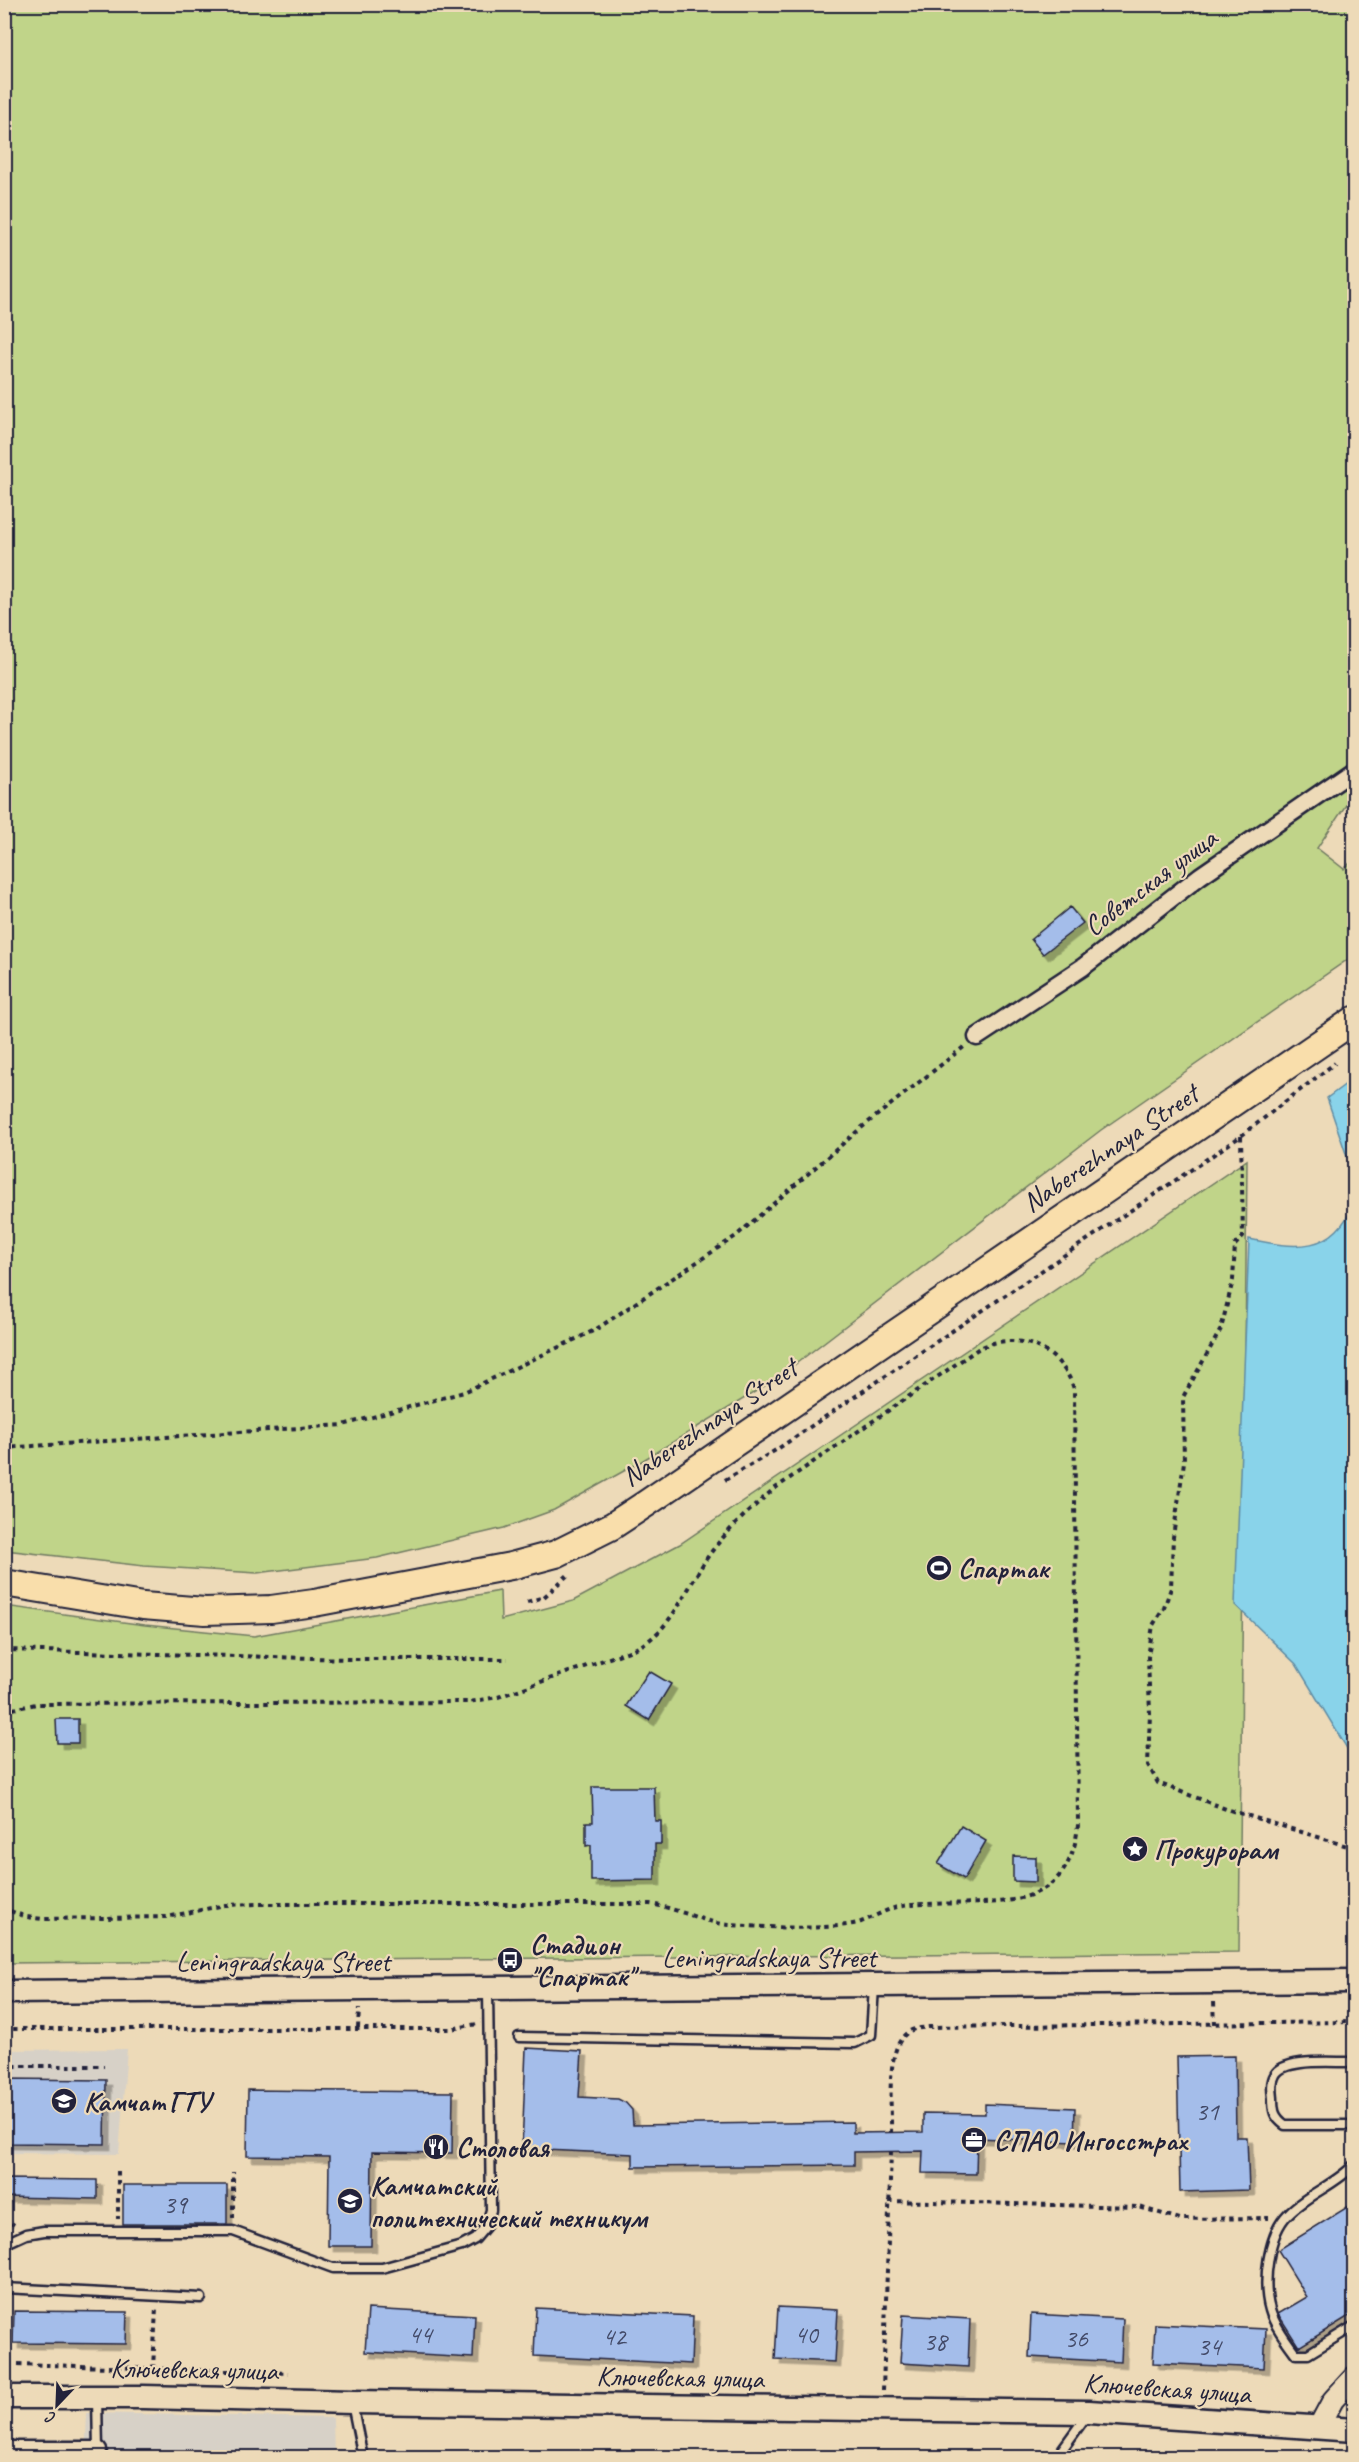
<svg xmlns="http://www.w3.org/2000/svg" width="1359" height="2462" font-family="Caveat,sans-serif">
  <defs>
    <filter id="shadow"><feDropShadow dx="5.5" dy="5.5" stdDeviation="0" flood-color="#0004"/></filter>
  </defs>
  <rect width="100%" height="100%" fill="#eddab8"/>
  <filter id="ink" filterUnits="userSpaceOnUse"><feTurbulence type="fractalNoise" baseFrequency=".0167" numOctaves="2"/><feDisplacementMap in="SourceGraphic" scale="12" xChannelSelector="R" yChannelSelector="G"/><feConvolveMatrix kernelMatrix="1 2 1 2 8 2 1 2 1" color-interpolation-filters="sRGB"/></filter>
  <g filter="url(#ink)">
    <path fill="#d7d1c7" d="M127,2049L119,2154L5,2153V2050Z
      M87,2413L333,2418L334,2457L85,2458Z"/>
    <path fill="#c0d489" stroke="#717b62" stroke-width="1.5" d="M4,5H1354V793L1317,848L1344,869L1354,859V955L1101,1130L776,1379L640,1462L554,1510L504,1528L377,1558L257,1573L144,1566L5,1550Z
      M1247,1160L1239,1952L5,1963V1606L145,1625L254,1636L500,1591L501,1620L573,1601L680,1544Z"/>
    <path fill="#89d3ea" stroke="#608ca4" stroke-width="1.5" d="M1354,1078V1177L1327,1098Z
      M1354,1203V1760L1296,1664L1235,1605L1249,1239C1295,1249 1334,1254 1354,1203Z"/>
    <path fill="#a4bdea" stroke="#22223b" stroke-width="1.5" filter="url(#shadow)" d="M1070,907L1083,923L1043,954L1031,939Z
      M649,1671L671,1684L649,1720L626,1706Z
      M56,1719H78V1743H57Z
      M592,1787H654L655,1821H661V1844H655V1880L591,1881V1845L586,1846V1822H593Z
      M961,1826L986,1841L964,1879L938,1864Z
      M1013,1856L1036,1857V1882L1013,1881Z
      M526,2048L582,2051L579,2097L618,2099L626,2103L632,2110L633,2125L853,2122V2133L923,2132V2113L985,2114V2104L1075,2108L1074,2142L977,2138L976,2174L922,2173L923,2151L854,2152V2165L633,2167V2154L522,2149Z
      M1235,2056L1236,2137H1247L1249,2190L1180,2192L1177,2057Z
      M4,2079L106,2080L105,2144L4,2143Z
      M248,2090L453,2092L452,2153L372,2152L371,2246H328L329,2157L247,2156Z
      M4,2179L97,2180V2199L4,2197Z
      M123,2185H227V2224H123Z
      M1349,2206L1354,2216V2313L1299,2347L1278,2314L1307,2297L1278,2250Z
      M778,2307L838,2310L835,2362L775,2359Z
      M536,2308L693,2316L691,2364L534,2356Z
      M368,2309L475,2315L473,2358L365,2352Z
      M14,2311L127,2312L126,2344L13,2343Z
      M1031,2314L1123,2319L1121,2362L1029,2357Z
      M903,2315L970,2319L968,2367L900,2363Z
      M1155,2324L1266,2329L1264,2368L1153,2363Z"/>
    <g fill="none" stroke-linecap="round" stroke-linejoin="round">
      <g stroke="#22223b" stroke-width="13">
        <path id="service" d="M519,2037L855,2043L871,2035L874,1987
          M1354,2062C1336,2063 1284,2057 1275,2075C1271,2082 1272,2090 1273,2098C1273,2111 1274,2117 1285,2125H1354
          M1354,2165C1335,2185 1307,2194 1288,2214C1268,2234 1262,2283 1270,2310C1274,2325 1287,2342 1296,2354H1308L1354,2326
          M4,2244L26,2234L44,2231H233L333,2268H382L462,2246L475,2239L486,2226L491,2210L488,1991
          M4,2288L201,2298
          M97,2397L98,2451
          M352,2403L363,2458
          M1056,2458L1087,2415"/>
      </g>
      <g stroke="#22223b" stroke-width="21">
        <path id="minor" d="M977,1037L1083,967L1200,876L1354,770
          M4,2450H98"/>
      </g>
      <g stroke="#22223b" stroke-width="24">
        <path id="tertiary" d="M1318,2428L1333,2400L1354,2377"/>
      </g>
      <g stroke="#22223b" stroke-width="27">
        <path id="secondary" d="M4,1992L1354,1981
          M4,2397H143L352,2402L1089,2412L1354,2430"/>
      </g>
      <g stroke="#22223b" stroke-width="30">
        <path id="primary" d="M4,1583L143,1606L205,1611L271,1609L314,1603L511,1566L556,1554L612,1526L647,1503L1354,1020"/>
      </g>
      <path stroke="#22223b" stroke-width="4" stroke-dasharray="4.5 4.5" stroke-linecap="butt" d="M1241,1136L1243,1237L1235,1245L1233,1280L1221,1329L1183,1397L1184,1462L1173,1537L1171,1588L1164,1608L1153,1625L1148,1657L1150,1714L1148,1765L1158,1783L1226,1809L1354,1848
        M4,1448L343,1425L464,1392L595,1330L736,1236L861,1128L965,1046
        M725,1480L776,1450L1241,1136L1335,1063
        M527,1602L544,1597L570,1573
        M4,1650L349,1659H508
        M4,1711L36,1704L469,1702L498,1697L632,1650C673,1633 687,1584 712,1551C730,1527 752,1508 774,1489L978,1349C1016,1329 1061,1348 1074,1389L1078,1825C1068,1927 971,1896 903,1906C887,1908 875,1917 861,1922C831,1931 761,1927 729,1925C702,1922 677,1908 650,1904H256L225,1905L167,1917L42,1919L27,1917L4,1909
        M1214,2002L1215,2024
        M358,2028L359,2008
        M4,2029H451L477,2024
        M4,2066H104
        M891,2133C892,2106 884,2045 910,2031C915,2028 923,2028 929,2027L1354,2022
        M118,2171V2219
        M889,2201L1139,2207L1180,2219L1269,2218
        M4,2218L14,2225
        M233,2218V2172
        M18,2364L288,2373
        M153,2369L156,2308
        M883,2390L891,2151"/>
      <use href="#service" stroke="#eddab8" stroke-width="8"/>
      <use href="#minor" stroke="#eddab8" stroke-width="16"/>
      <use href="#tertiary" stroke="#eddab8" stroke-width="20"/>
      <use href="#secondary" stroke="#eddab8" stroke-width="22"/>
      <use href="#primary" stroke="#f9deab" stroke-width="26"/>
    </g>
  </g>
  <defs>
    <g id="stadium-disc" transform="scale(1.35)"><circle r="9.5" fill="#22223b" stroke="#eddab8"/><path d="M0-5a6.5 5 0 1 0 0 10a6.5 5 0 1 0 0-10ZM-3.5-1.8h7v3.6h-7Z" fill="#fff"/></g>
    <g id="sight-disc" transform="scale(1.35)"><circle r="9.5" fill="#22223b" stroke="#eddab8"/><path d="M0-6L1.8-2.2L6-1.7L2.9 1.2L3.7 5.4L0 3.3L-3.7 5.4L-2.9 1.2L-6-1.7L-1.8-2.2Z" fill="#fff"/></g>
    <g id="bus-disc" transform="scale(1.35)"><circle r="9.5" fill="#22223b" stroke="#eddab8"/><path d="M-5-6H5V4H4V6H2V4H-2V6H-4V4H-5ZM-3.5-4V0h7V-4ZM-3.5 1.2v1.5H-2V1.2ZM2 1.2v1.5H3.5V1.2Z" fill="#fff"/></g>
    <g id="university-disc" transform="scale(1.35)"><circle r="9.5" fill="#22223b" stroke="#eddab8"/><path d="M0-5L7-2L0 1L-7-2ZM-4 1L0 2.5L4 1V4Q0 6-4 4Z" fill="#fff"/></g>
    <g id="office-disc" transform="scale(1.35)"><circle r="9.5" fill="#22223b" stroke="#eddab8"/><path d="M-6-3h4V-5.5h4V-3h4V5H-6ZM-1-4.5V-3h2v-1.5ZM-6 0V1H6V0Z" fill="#fff"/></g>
    <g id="restaurant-disc" transform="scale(1.35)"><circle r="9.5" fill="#22223b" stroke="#eddab8"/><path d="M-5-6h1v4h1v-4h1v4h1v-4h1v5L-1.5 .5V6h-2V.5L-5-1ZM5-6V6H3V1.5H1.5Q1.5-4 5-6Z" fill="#fff"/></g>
  </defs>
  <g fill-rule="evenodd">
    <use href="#stadium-disc" x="939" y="1568"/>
    <use href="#sight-disc" x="1135" y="1849"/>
    <use href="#bus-disc" x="510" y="1960"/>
    <use href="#university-disc" x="64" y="2101"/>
    <use href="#office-disc" x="974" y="2140"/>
    <use href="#restaurant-disc" x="436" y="2147"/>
    <use href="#university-disc" x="350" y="2201"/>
  </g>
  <g text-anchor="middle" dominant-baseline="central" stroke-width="4.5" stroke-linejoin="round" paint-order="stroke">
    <g font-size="26" fill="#424967">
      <text x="1207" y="2111">31</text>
      <text x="175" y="2204">39</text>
      <text x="420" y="2334">44</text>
      <text x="806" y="2334">40</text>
      <text x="614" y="2336">42</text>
      <text x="1076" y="2338">36</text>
      <text x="935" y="2341">38</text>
      <text x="1209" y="2346">34</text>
    </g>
    <g font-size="28" fill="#22223b" stroke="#eddab8">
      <text transform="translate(1150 882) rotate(-37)">Советская улица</text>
      <text transform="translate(1110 1148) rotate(-34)">Naberezhnaya Street</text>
      <text transform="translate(709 1422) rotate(-34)">Naberezhnaya Street</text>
      <text x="769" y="1957">Leningradskaya Street</text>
      <text x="283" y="1961">Leningradskaya Street</text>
      <text transform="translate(194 2369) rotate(1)">Ключевская улица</text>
      <text transform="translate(680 2377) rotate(1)">Ключевская улица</text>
      <text transform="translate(1167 2388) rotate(4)">Ключевская улица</text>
    </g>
    <g font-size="28" font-weight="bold" fill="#22223b" stroke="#eddab8" text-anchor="start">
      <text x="958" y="1568">Спартак</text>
      <text x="1154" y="1849">Прокурорам</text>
      <text x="530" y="1944">Стадион<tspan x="530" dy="32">"Спартак"</tspan></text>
      <text x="84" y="2101">КамчатГТУ</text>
      <text x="994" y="2140">СПАО Ингосстрах</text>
      <text x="456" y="2147">Столовая</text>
      <text x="370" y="2185">Камчатский<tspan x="370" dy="32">политехнический техникум</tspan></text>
    </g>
  </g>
  <rect width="1359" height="2462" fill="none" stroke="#eddab8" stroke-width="24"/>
  <rect x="12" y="12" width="1335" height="2438" fill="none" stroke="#22223b" stroke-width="2" filter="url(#ink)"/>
  <g transform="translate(57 2405) rotate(203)" stroke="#eddab8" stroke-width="4.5" paint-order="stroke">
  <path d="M0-4.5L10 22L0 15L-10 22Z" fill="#22223b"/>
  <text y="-9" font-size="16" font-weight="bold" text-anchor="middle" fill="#22223b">С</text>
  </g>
</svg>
